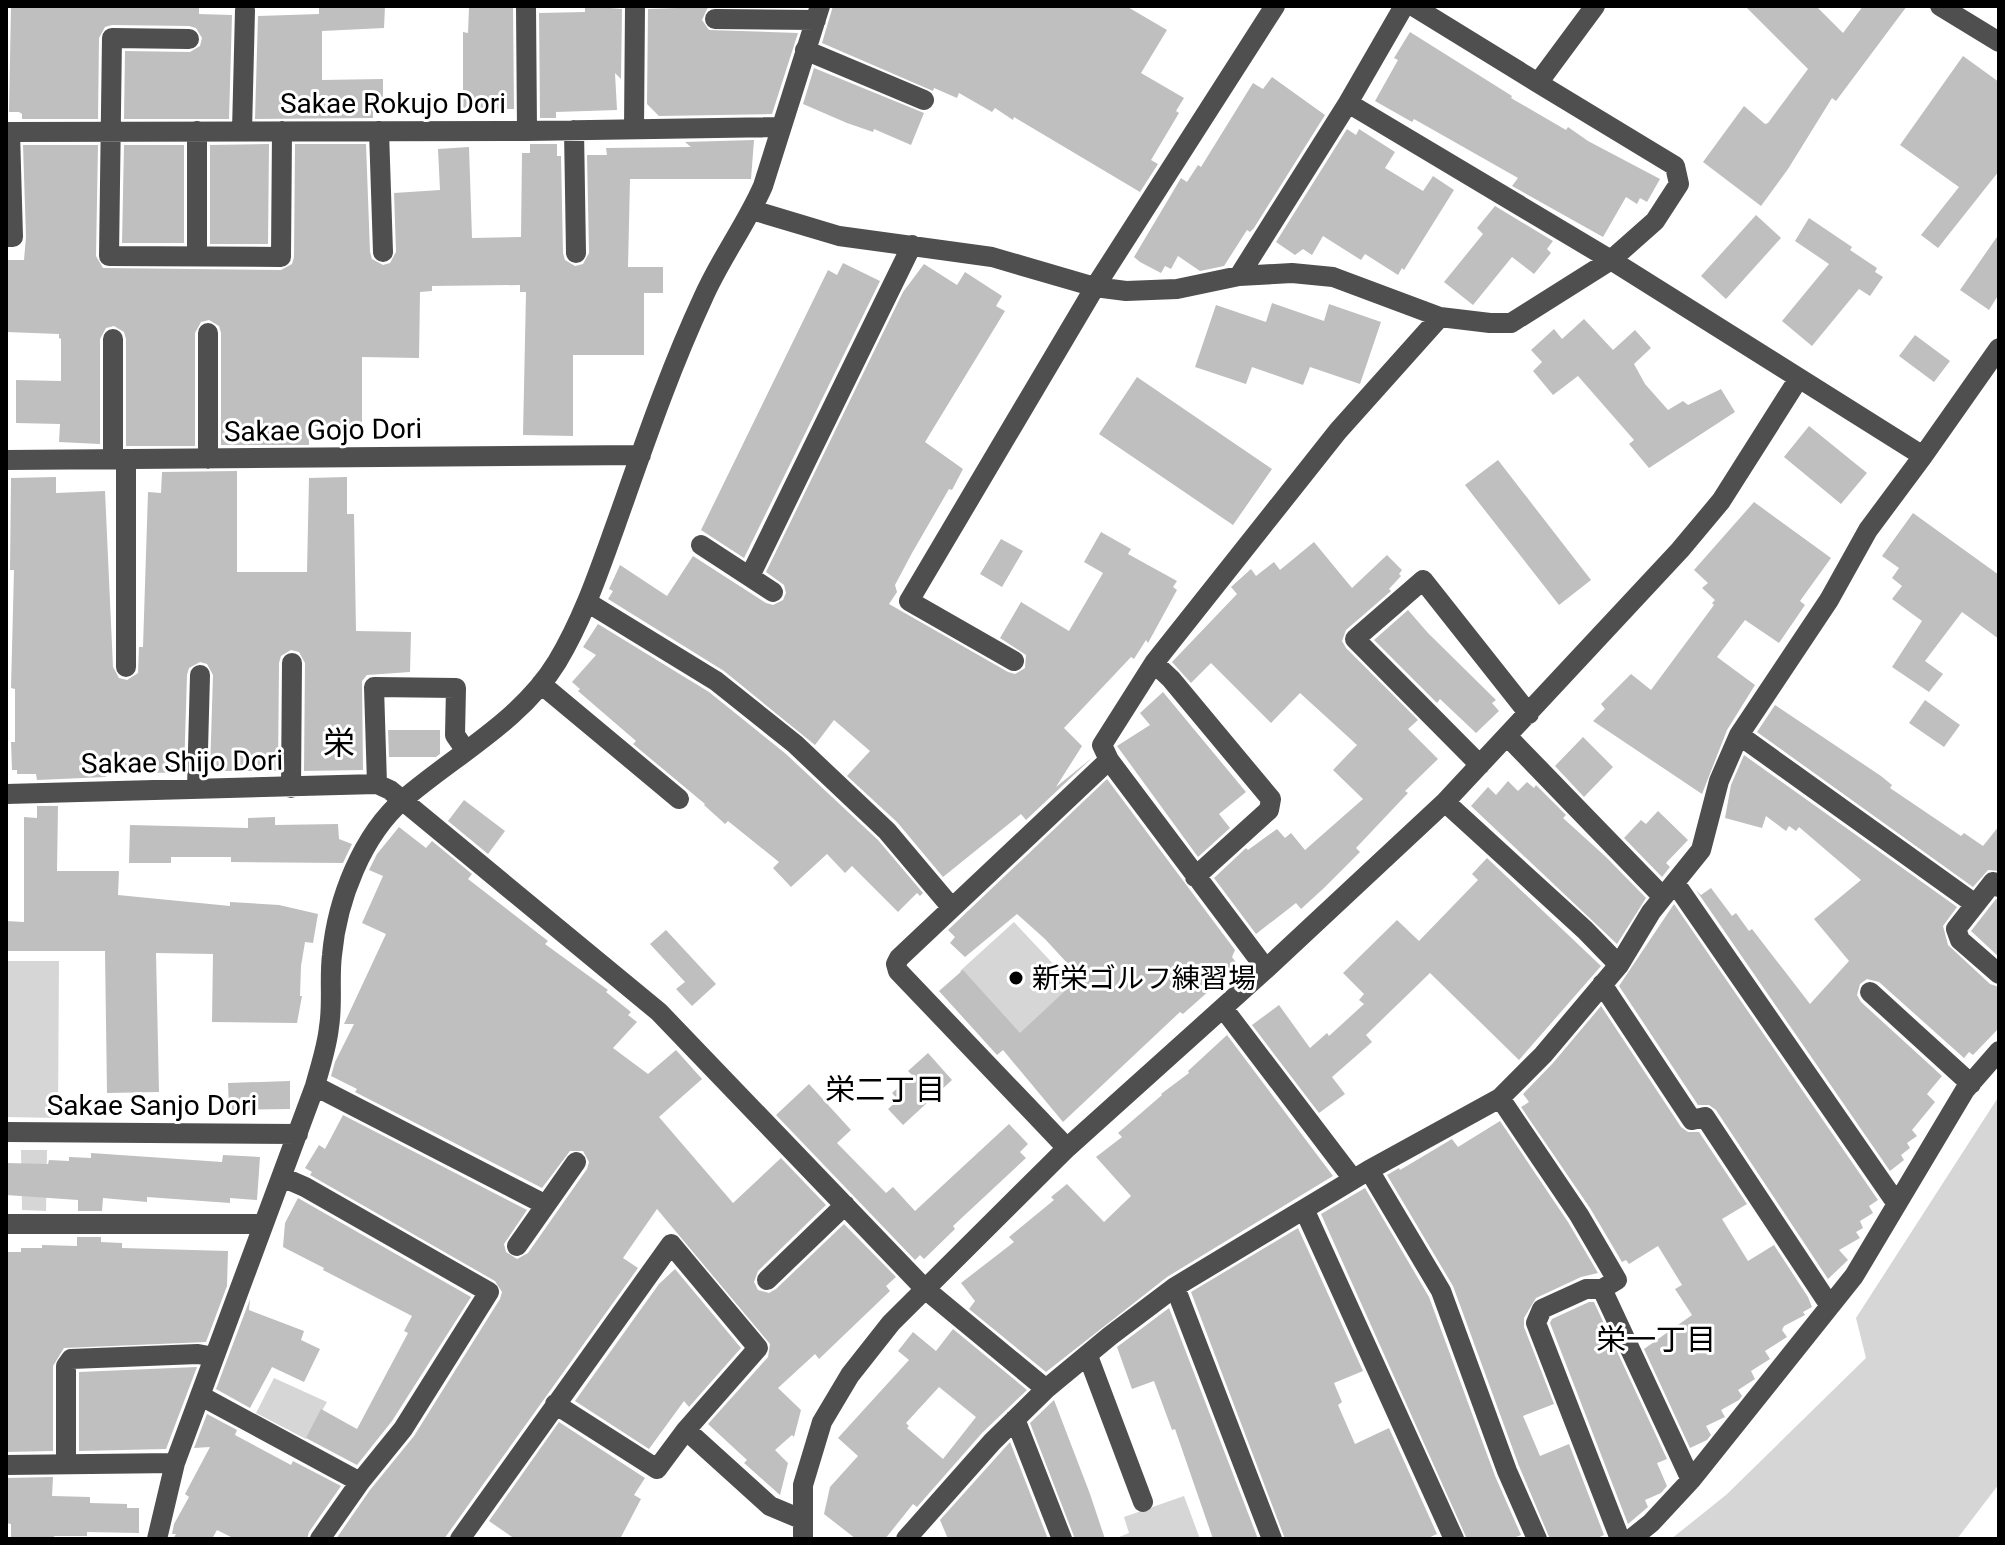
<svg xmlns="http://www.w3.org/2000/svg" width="2005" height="1545" font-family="Roboto,'Noto Sans JP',sans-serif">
  <rect width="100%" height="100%" fill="#fff"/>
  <path fill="#d6d6d6" d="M1014,922L1073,985L1019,1035L960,971Z
    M6,961H59L58,1118L6,1117Z
    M1999,1096V1484L1957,1539H1671L1726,1495L1866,1358L1856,1318Z
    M21,1150H47L46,1211L22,1210Z
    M274,1378L327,1402L306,1439L256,1413Z
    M1184,1496L1200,1539H1114L1129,1533L1124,1517Z"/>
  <path fill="#bfbfbf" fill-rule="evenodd" d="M11,6H199V14L232,15L229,119H124L125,51L190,52L200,46L202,38L196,28L189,26L112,25L105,27L99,38L98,119H22V114L19,112H9Z
    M319,6H385L384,28L322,31V80L383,79V107H373V118L255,119L258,16L319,14Z
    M513,6L514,109L463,110V32L468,33L469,7Z
    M585,6L622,9L621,79L615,73L617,110L556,112V118H540L539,13L585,12Z
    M833,6H1126L1167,30L1141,73L1184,98L1176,111L1179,113L1151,160L1158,164L1140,192L1014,117L1013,120L995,108L992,112L959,93L957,98L934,88L933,91L822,43Z
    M1745,6H1816L1843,33L1863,6H1907L1836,101L1832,98L1788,169L1761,206L1703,162L1744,106L1765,124L1768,123L1808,69Z
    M708,7L702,20L709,30L798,33L772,114L659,116L647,104L648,9Z
    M1410,32L1512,96L1511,98L1566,130L1568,127L1588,141L1660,179L1647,202L1640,198L1637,204L1626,197L1603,237L1512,186L1518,178L1414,119L1412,122L1375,101L1398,60L1394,58Z
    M1963,56L1999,82V171L1938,248L1921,235L1959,187L1900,145Z
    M814,68L924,113L911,145L874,129L873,132L847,123L803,104Z
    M1272,77L1325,115L1254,228L1250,232L1247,230L1224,266L1200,271L1178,256L1171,269L1165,266L1161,273L1140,262L1134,257L1181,178L1187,182L1198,165L1201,167L1253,83L1263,89Z
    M1347,129L1356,135L1359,129L1395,152L1385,168L1423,191L1433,176L1454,190L1404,270L1402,268L1398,275L1365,254L1361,260L1323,236L1312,255L1303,249L1295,255L1276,242Z
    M754,140L751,179H630L628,267H663V293H644V355H573V436L523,435L526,292H520V285L432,286V291L420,292L419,358L362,357V426H309V445H221V333L219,326L209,320L201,322L195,333V446H126V339L124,332L114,326L106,328L100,339V444L59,442L60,424L16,423V380L61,381V339L59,338V334L6,332V260H24L26,237L23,145H98L96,256L103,268L281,270L292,264L294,257L295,144H366L370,252L372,259L383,265L390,263L396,252L394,193L440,190L438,149L469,147L472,238L521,237L522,153H530V144H557V156H561L563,253L565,260L575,266L583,264L589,253L587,155H607L606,148L691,147L685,142Z
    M269,144L268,244H210V145Z
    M124,145H184V243H122Z
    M1495,206L1553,241L1547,249L1551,253L1534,274L1512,257L1473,305L1444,282L1483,234L1477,228Z
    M1756,215L1781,238L1726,299L1701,276Z
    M1809,218L1852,247L1850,250L1877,268L1875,272L1883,277L1870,296L1859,289L1812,346L1782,321L1829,264L1795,241Z
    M1999,234V294L1989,310L1960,290Z
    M843,263L880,281L744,558L701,530L828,270L837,275Z
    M924,264L957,285L965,272L1002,296L996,306L1005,311L925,442L963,469L952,490L949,489L912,553L895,585L897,592L889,604L1008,672L1015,674L1025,668L1026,655L1000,638L1021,602L1069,631L1103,573L1084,562L1101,532L1131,549L1128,554L1177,581L1173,587L1177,590L1148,643L1146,640L1134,659L1131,657L1064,728L1082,746L1056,787L1093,757L1026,820L1021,814L943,877L897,822L847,776L870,751L834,720L815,745L724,671L608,599L613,591L609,589L620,565L667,596L693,556L766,603L773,605L783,600L786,593L784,585L766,572L903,292Z
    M1272,303L1324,321L1329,304L1381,322L1360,384L1310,367L1303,385L1252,367L1246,384L1195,367L1216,305L1266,322Z
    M1584,319L1613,350L1635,330L1651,348L1634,364L1645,384L1668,410L1683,401L1688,405L1721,389L1735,412L1649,468L1629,444L1634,440L1578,376L1553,395L1533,371L1542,362L1531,350L1554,329L1562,339Z
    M1915,335L1950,361L1934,382L1899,356Z
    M1137,377L1272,469L1233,525L1099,434Z
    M1809,426L1867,473L1841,504L1784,457Z
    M1498,460L1591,580L1559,605L1465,485Z
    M237,471V572H307L309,478L347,477V514H354L356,631L411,632L410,672L367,675L362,681L363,770L304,771L305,663L299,652L291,650L281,656L279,663L278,771H210L213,675L207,664L200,662L189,668L187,675L184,773L106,772V777L37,780L36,774H17V770H12L11,742H15V689L11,688L14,570H10L11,478L56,477V493L105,491L113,667L119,678L127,680L138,673L139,647H143L148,492L161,493L162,472Z
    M1754,502L1831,558L1800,601L1805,605L1779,643L1745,620L1717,657L1755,685L1727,730L1702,794L1593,721L1605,709L1601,704L1631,674L1651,690L1714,605L1712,603L1715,600L1702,588L1708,583L1694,570Z
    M1913,513L1999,575V639L1962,612L1925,661L1943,674L1929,692L1892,667L1922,621L1892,599L1902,586L1892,578L1899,568L1882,556Z
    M1001,539L1023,551L1002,587L980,574Z
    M1314,542L1352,588L1387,555L1402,570L1399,574L1401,576L1389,589L1391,591L1346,630L1342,641L1346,648L1418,720L1408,729L1438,759L1405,791L1408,793L1356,848L1360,852L1324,888L1301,909L1296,903L1256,934L1214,878L1246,848L1248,850L1277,829L1285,838L1291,833L1305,850L1363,799L1333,770L1357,745L1300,693L1271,723L1211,663L1191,683L1172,662L1237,594L1231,587L1251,569L1256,576L1274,562L1280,570Z
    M1408,610L1428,633L1496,700L1492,703L1499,711L1476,733L1440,699L1437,703L1374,640Z
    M598,624L709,692L786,754L878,840L923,893L920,896L917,893L898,912L852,866L845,873L827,854L791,887L773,868L779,862L728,821L725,824L704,805L705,804L633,744L636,741L578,691L580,689L572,682L596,655L583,647Z
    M1163,692L1246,792L1219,814L1230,828L1198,857L1117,746L1150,725L1140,713Z
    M1925,700L1960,725L1944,747L1909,723Z
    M1775,705L1881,776L1892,785L1890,788L1961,836L1964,833L1983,846L1999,826V871L1988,870L1973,887L1757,732Z
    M388,730H440V754L436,757H389Z
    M1583,737L1613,767L1584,797L1555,766Z
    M1744,755L1957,907L1943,926L1948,945L1990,984L1999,987V1028L1973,1055L1969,1052L1964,1058L1879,982L1867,979L1860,984L1857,995L1861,1002L1942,1076L1927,1094L1935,1102L1912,1130L1917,1136L1907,1143L1910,1148L1901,1155L1904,1160L1890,1171L1696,890L1701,895L1711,888L1732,916L1736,913L1749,931L1752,929L1810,1004L1849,961L1814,919L1861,880L1799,827L1796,831L1789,826L1786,831L1766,816L1762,828L1725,818L1731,785Z
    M1107,779L1235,950L1232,957L1238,965L1183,1014L1180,1012L1063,1122L1003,1050L997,1055L939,991L963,970L1020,1033L1080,977L1045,939L1017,914L965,957L950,943L955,937L948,930Z
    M1508,781L1518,791L1527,782L1534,788L1536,785L1566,815L1563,818L1606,857L1646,898L1617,944L1471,806L1488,787L1496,795Z
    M464,800L505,831L488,854L448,821Z
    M37,806H58L57,871H119L118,895L230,906V902L279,905L318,914L313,943L305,942L301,966L300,996H302L297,1023L212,1022L213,954L156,953L159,1092L107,1093L105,951H6V921L24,922V817L37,818Z
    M1658,811L1688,840L1666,863L1670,867L1662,877L1624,838L1641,820L1646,824Z
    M275,817V825L338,824L339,839L352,844L343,863L231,862V857H171V863H129L130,825L248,828V818Z
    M399,827L426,848L432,841L472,874L468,879L548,941L545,944L608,990L606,992L631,1012L628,1015L637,1022L613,1048L648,1074L676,1050L702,1079L659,1117L733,1203L781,1158L826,1205L758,1271L754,1282L758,1290L769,1293L776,1289L844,1224L896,1277L886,1286L890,1291L819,1359L815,1354L778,1388L801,1410L794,1437L792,1435L775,1450L788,1463L780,1495L744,1463L747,1460L708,1424L768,1357L770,1344L657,1209L623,1258L638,1268L444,1539H336L370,1490L414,1436L500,1299L502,1292L495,1281L310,1175L312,1172L305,1168L319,1145L325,1149L343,1115L527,1210L504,1244L506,1252L517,1259L528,1253L587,1169L589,1162L583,1151H570L542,1188L355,1092L357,1089L331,1076L335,1062L354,1024H344L386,934L362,923L383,876L369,870L377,854Z
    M1487,858L1601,966L1519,1060L1430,973L1366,1035L1372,1042L1332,1077L1345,1094L1319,1113L1252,1025L1279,1005L1310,1048L1327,1033L1329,1036L1364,1004L1359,1000L1364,994L1343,973L1397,920L1419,941L1478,880L1472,874Z
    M1996,899L1999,900V957L1971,931Z
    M1674,904L1878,1200L1869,1206L1873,1213L1860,1221L1863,1228L1856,1232L1860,1238L1839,1250L1848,1260L1828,1279L1716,1110L1709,1105H1698L1619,986Z
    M666,930L716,984L692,1006L676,989L685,982L650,944Z
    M1601,1006L1681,1127L1688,1132H1699L1747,1204L1722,1219L1748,1261L1774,1245L1808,1297L1812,1307L1803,1312L1805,1315L1784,1326L1782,1330L1787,1337L1765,1351L1770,1359L1751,1371L1755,1379L1738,1390L1742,1396L1739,1400L1721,1410L1725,1417L1706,1426L1711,1435L1707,1440L1690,1448L1644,1349L1692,1315L1675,1289L1682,1285L1658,1246L1629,1264L1626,1260L1622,1262L1590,1208L1521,1107L1529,1102L1523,1094L1553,1063Z
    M1227,1035L1333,1176L1167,1277L1046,1372L969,1309L975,1301L961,1283L1014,1242L1009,1237L1054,1200L1051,1197L1067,1184L1104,1222L1131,1196L1096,1157L1122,1137L1118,1133L1162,1095L1161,1094L1189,1073L1188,1071Z
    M928,1053L952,1080L903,1125L888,1109L898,1100L892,1093L912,1075L908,1071Z
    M290,1081V1109L229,1110L228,1083Z
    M809,1084L851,1130L837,1143L886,1193L893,1187L915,1211L1009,1124L1028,1144L1020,1152L1026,1158L953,1226L955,1229L924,1259L920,1255L915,1260L776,1115Z
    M1500,1121L1568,1222L1598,1273L1581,1277L1536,1298L1524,1318V1327L1554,1404L1523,1416L1540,1456L1569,1444L1604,1535L1595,1539H1550L1519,1466L1453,1286L1387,1175L1399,1168L1400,1170L1452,1139L1458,1147Z
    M91,1153L222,1162L223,1155L260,1157L257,1200L230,1198V1203L147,1197V1202L103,1198L102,1211H78V1200L6,1195V1163L48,1164L49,1160L69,1161V1157L91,1158Z
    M1365,1188L1429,1297L1495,1476L1521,1535L1511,1539H1467L1321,1214Z
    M298,1198L471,1297L392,1421L357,1465L306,1438L321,1409L357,1429L408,1333L404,1331L412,1316L323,1270L324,1268L283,1247L285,1223Z
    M1298,1228L1363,1371L1334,1383L1342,1402L1338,1405L1355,1444L1389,1428L1437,1534L1426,1539H1285L1191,1292Z
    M77,1237H101V1242L122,1243V1248L228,1251L227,1286L206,1342L64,1348L53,1366V1451L6,1452V1252H21V1248H42V1245L77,1246Z
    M675,1269L741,1348L689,1407L684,1401L649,1449L575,1401L659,1284Z
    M250,1299L249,1310L304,1331L301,1340L320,1349L304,1382L272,1367L250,1408L216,1389Z
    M1589,1302H1594L1667,1459L1657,1463L1667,1486L1661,1493L1645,1500L1648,1507L1628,1524L1550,1323L1552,1319Z
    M1169,1308L1258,1539H1213L1175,1429L1172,1430L1154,1381L1132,1389L1117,1347Z
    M953,1329L1027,1390L982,1433L917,1507L913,1504L885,1539H856L824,1514L830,1487L858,1456L838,1438L909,1360L898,1351L913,1332L936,1351ZM939,1387L976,1417L943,1459L907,1428L909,1426L906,1423Z
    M197,1367L166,1449L79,1451V1372Z
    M1054,1400L1090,1494L1105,1539H1075L1030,1423Z
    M207,1414L237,1430L235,1435L291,1465L293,1461L341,1486L309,1532L307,1539H235L217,1530L212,1539H173L176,1534H172L174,1524L189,1497L185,1494L210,1447L194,1448Z
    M559,1422L645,1478L634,1495L641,1499L620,1539H515L489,1521Z
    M1010,1442L1048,1539H948L940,1520Z
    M53,1477L52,1496L90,1497V1503L127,1504V1508H139V1533L87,1532V1536H54V1539H11V1524L6,1523V1478Z"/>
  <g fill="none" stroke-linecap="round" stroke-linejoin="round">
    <path stroke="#4f4f4f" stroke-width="20" d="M526,6L527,131
      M1413,6L1538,83
      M1940,6L1999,42
      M715,19L816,20
      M189,39L112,38L109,256L281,257L282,131
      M805,50L924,100
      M1348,103L1404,6
      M634,129L635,7
      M574,130L576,253
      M242,131L245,10
      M379,131L383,252
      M6,132L527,131L780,127
      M752,210L839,236L992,257L1095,287L1126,291L1177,289L1239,276L1292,273L1333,277L1440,317L1490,323H1511L1611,260L1923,456L1999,348
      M6,237H13L10,132
      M197,256V131
      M1239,276L1348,103L1611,260L1655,221L1679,184L1675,166L1538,83L1595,6
      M208,333V459
      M113,458V339
      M126,459V667
      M6,460L641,455
      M701,545L773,592
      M750,576L912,245
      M587,602L716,681L795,744L887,831L952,908
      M1014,661L909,601L1095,287L1275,6
      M1154,663L1171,679L1271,799L1269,810L1195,877
      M541,684L679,799
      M1739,735L1975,904
      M1508,737L1663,897
      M1109,760L1266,969
      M1480,765L1355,639L1423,580L1529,714
      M377,784L374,687L456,688L455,735L466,751
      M197,788L200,675
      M291,788L292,663
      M6,794L377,784L390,790L659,1012L925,1289L1046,1389
      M1445,802L1585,930L1619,965
      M1675,883L1897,1204
      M1999,887L1993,882L1956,929L1960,940L1999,974
      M1602,984L1692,1120L1705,1117L1830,1306
      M1870,992L1971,1084
      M1223,1008L1353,1179
      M315,1086L546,1205
      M1500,1098L1579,1215L1617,1280L1602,1289L1691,1480
      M6,1132L298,1134
      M1067,1148L898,971L896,964L899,958L1109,760L1102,745L1154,663L1338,431L1440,317
      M1369,1170L1441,1291L1507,1471L1537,1539
      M282,1177L305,1187L489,1292L403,1429L360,1482L320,1539
      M1304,1209L1454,1539
      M6,1224H263
      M517,1246L576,1162
      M767,1280L845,1205
      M1175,1287L1272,1539
      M1602,1289H1586L1542,1309L1536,1323L1620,1539
      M1088,1356L1143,1502
      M201,1396L360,1482
      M1015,1419L1062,1539
      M686,1430L770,1506L801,1519
      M66,1464V1366L71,1359L198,1354L214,1357
      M6,1465L175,1463
      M157,1539L175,1463L315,1086C320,1067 327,1047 329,1027C333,1003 329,979 332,955C337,900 362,835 404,799C455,755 521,721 557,662C583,619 599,571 616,524C643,448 669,371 703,298C720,259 746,225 763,186L820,6
      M460,1539L671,1244L758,1348L686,1430L657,1469L555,1404
      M803,1539V1485L822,1422L850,1375L891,1323L1067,1148L1266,969L1445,802L1680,550L1721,501L1799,378
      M906,1539L992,1442L1046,1389L1110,1336L1175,1287L1369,1170L1500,1098L1543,1055L1619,965L1651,912L1701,850L1719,781L1739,735L1829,600L1868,530L1923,456
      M1631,1539L1651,1523L1691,1480L1854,1276L1965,1090L1999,1051"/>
  </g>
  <circle fill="#000" stroke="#fff" stroke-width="3" cx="1016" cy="978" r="8"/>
  <g text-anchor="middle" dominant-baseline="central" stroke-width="6" stroke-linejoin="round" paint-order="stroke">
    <g font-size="28" fill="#000" stroke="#fff">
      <text x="393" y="103">Sakae Rokujo Dori</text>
      <text transform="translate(323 430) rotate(-1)">Sakae Gojo Dori</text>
      <text transform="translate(182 762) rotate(-1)">Sakae Shijo Dori</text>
      <text x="152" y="1105">Sakae Sanjo Dori</text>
    </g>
    <g font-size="28" fill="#000" stroke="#fff" text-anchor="start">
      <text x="1032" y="978">新栄ゴルフ練習場</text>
    </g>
    <g font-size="30" fill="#000" stroke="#fff">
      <text x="885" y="1089">栄二丁目</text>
      <text x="1656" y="1339">栄一丁目</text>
    </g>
    <g font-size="32" fill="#000" stroke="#fff">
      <text x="339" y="743">栄</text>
    </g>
  </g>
  <rect width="2005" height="1545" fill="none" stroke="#000000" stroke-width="16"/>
</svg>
